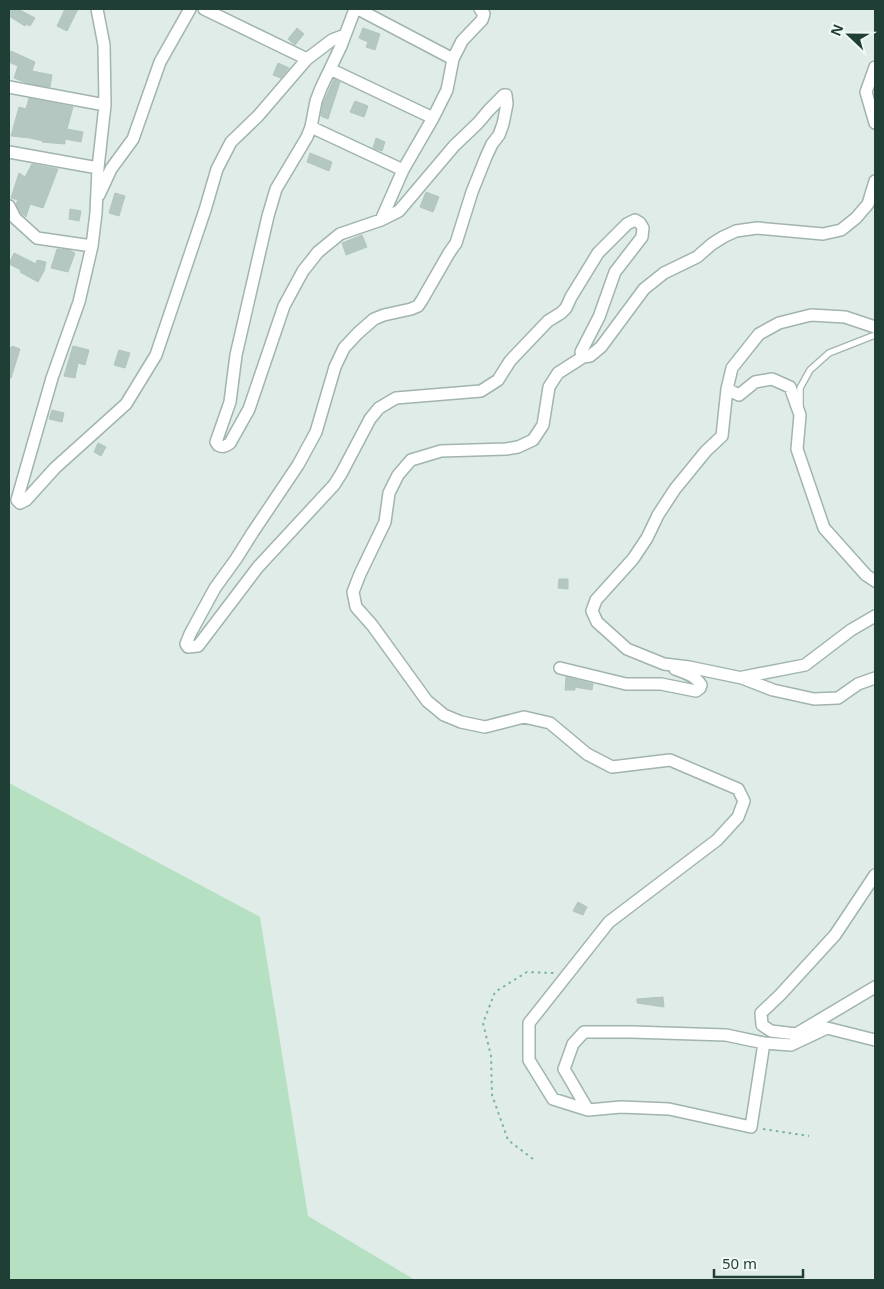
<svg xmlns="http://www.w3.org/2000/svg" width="884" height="1289" font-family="'Noto Sans',sans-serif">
  <rect width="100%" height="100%" fill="#dfece7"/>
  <path fill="#b5e0c2" d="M9,783L260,917L308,1216L415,1280H9Z"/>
  <path fill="#b4c7c0" stroke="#b1c6be" d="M9,9H18L35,18L30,26L26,24L25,26L9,16Z
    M65,9H78L67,31L57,26Z
    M297,28L304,34L295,45L288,39Z
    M363,28L380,34L375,50L366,47L368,42L359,38Z
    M11,51L35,62L32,71L52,75L50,87L27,83L14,78L18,66L9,62V57Z
    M278,63L289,68L281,78L273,75Z
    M334,79L340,82L328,119L321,116L323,103Z
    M29,98L73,107L67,129L83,132L81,142L65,139V144L42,142L43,141L30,138L11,136L19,107L26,109Z
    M355,101L368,106L364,117L350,112Z
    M376,138L385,142L382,151L373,148Z
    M310,153L332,162L329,171L307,162Z
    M32,164L58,169L43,208L30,204L26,217L21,213L16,204L18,200L11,198L19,173L25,177Z
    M426,192L439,197L433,212L420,207Z
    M115,193L125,196L119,216L109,213Z
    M70,209L81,211L79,221L69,219Z
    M362,235L367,247L346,255L342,243Z
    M57,249L69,250L75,253L68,272L51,268Z
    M14,253L36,264L37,260L46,262L44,271L38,282L20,272L21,270L9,264Z
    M12,346L20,349L11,378H9V348H11Z
    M73,346L89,350L85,365L78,363L75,378L64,376Z
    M119,350L130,353L125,368L114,365Z
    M52,410L64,413L62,422L49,419Z
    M98,443L106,447L101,456L94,452Z
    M559,579H568V589L558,588Z
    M566,677L593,684L592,690L575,687V690H565Z
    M578,902L587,907L583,915L573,911Z
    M663,997L664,1007L637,1003V999Z"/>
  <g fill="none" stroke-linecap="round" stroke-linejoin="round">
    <g stroke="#a1b4ae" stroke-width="8">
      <path id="service" d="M800,406V388L810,370L829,353L875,335"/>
    </g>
    <g stroke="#a1b4ae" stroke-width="14">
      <path id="minor" d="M97,9L104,45L105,105L98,168L96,213L92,246L79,302L52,378L17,500L20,503L26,500L55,468L126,404L156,355L205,210L217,169L231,142L258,116L307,59L332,40L345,35
        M204,9L307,59
        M355,9L341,46L321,88L316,101L311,127L307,137L276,189L268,216L236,355L230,402L216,442L218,445C223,448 226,446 230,443L249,409L284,306L303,271L318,252L340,234L381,220L399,211L454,146L478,123L489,110L504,95H506L507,104L503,124L499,135L492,144L486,157L472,192L456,243L449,253L422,300L418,306L411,309L384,315L374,319L358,333L344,348L335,367L316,432L298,465L253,532L236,559L215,588L190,634L186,644L188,647L198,646L258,567L334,485L341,474L370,419L379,408L396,398L481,391L498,380L510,361L548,321L561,313L566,308L571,297L598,253L627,224L635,220L640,223L643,228L642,237L615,272L599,317L581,352L583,357L590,356L601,347L644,289L664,273L697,257L712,244L723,237L736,231L757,228L823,234L841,230L856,218L868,204L875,181
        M358,9L453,59
        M875,67L866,92L875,123
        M330,69L433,118
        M9,87L105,105
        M311,127L403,170
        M9,152L98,168
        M99,195L111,169L133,139L160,62L190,9
        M9,206L15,218L37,238L92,246
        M381,220L403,170L433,118L447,90L453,59L462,41L482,20L484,14L480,9
        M875,327L845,317L811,315L779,323L759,334L732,368L727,389L739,395L755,382L772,379L790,387L800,415L797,449L824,528L866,575L875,581
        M583,357L558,373L549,387L543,425L533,440L518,447L506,449L441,451L411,460L398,475L389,493L385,522L360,574L353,592L356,607L372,625L427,701L444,715L461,722L485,727L524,717L550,723L587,754L612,767L670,760L738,789L744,801L738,817L717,840L609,922L529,1023V1060L553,1099L588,1110
        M727,389L722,436L706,451L675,489L658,515L647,538L633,559L596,600L592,611L597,622L627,649L664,664L689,667L742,678L773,690L814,699L838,698L858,684L875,678
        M560,668L626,684H661L696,691L700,688L701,685C696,676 684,672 675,669
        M743,677L805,665L851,630L875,616
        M875,875L835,935L780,995L761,1013L762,1025L771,1031L796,1034L875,987
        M764,1043L751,1127L669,1109L621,1107L588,1110L564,1069L573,1044L584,1032H632L726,1035L764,1043L791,1045L827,1028L875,1040"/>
    </g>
    <path stroke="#7cb3a4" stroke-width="2" stroke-dasharray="2.5 4" stroke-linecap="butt" d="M763,1129L809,1136
      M533,1159L508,1140L492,1095L491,1056L483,1023L495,992L527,972L554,973"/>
    <use href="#service" stroke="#fff" stroke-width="5.5"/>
    <use href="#minor" stroke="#fff" stroke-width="11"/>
  </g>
  <rect width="884" height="1289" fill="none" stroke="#1e3e36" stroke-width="20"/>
  <g transform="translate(849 35) rotate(292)" stroke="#f0f8f4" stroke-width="4" paint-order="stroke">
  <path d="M0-4L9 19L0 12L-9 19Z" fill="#1e3e36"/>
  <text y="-8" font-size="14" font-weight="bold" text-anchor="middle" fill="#1e3e36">N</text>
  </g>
  <path d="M714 1269v8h89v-8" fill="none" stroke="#1e3e36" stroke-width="2.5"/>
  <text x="722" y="1269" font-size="15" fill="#1e3e36" stroke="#f0f8f4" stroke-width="4" paint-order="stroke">50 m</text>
</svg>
